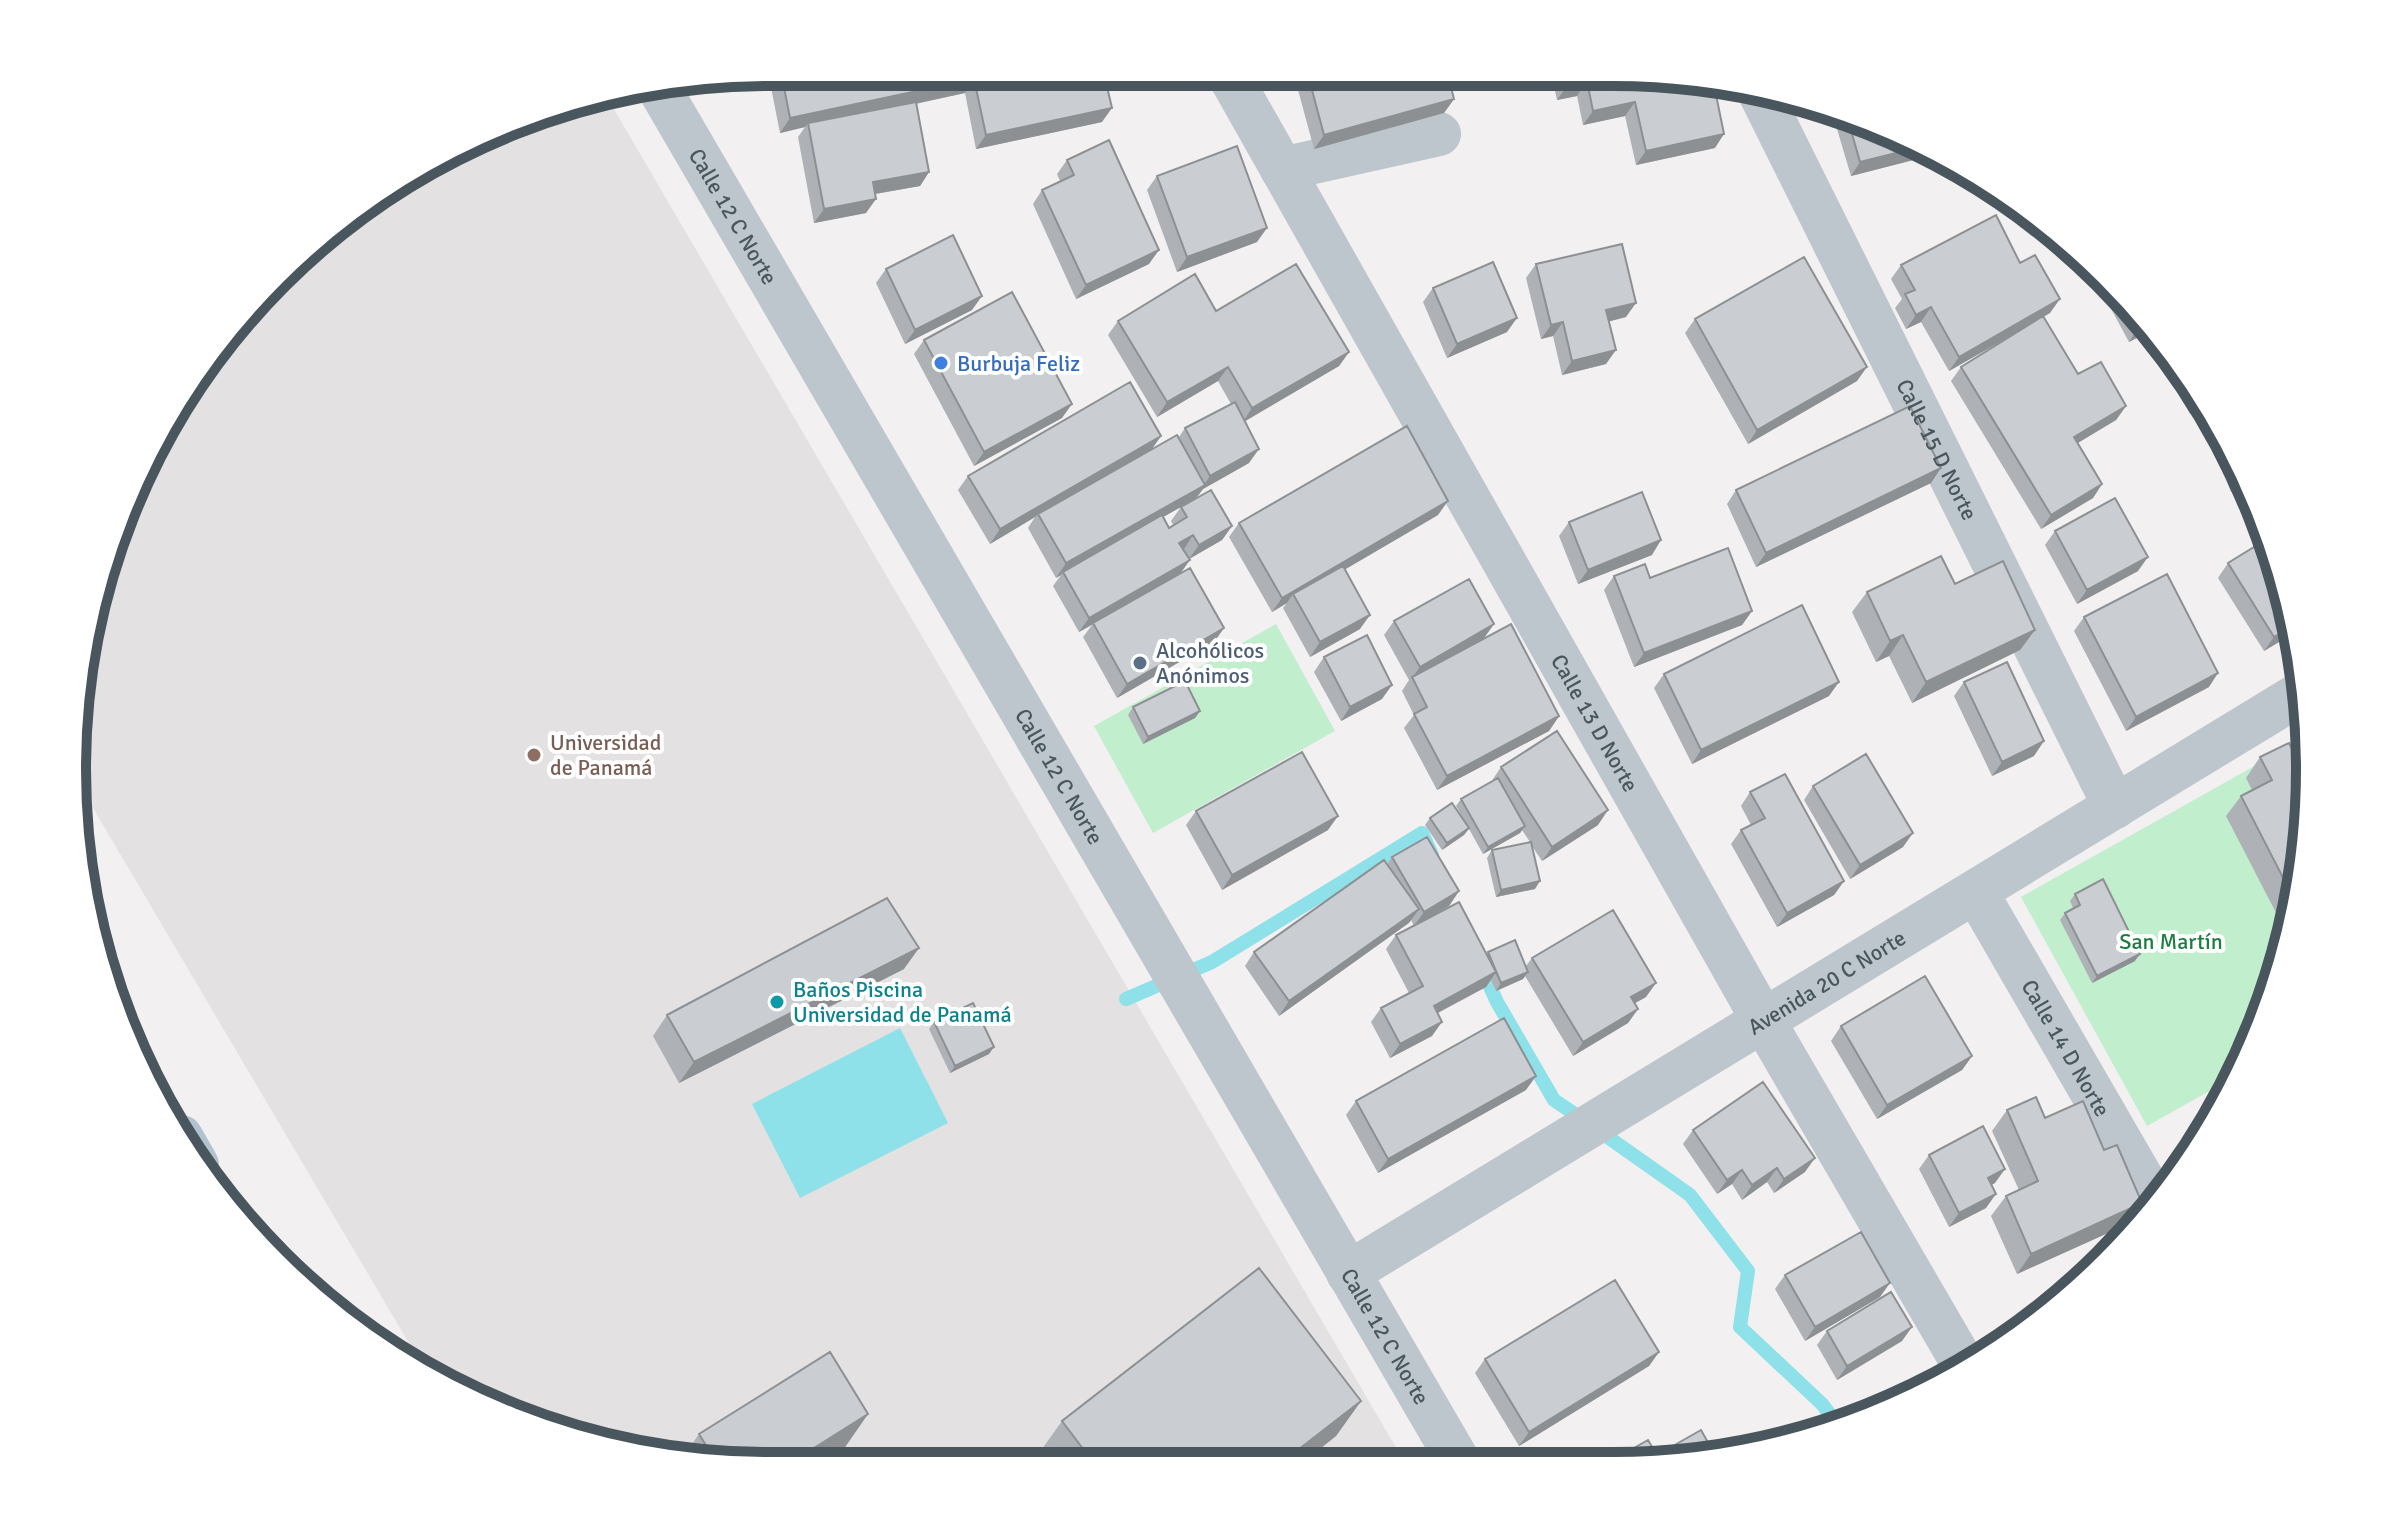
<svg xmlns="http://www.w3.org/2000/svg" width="2382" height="1538" font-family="Signika,sans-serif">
  <rect width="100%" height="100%" fill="#f2f0f0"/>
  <path fill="#e3e1e2" d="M608,99L1405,1463L678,1460L502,1413L420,1362L80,786L73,724L109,545L216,344L381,190L545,109Z"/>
  <path fill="#c1eecd" d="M1276,624L1335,731L1153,833L1094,726Z
    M2308,736L2304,860L2273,993L2244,1057L2225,1068L2231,1079L2147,1126L2021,897Z"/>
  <path fill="#8fe1e9" d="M900,1028L948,1123L800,1198L752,1104Z"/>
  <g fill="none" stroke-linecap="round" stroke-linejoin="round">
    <path stroke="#8fe1e9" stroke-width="14" d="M1482,969L1497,1002L1554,1100L1585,1121
      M1126,999L1212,962L1422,833L1432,855
      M1595,1128L1690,1195L1748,1271L1740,1327L1822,1404L1838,1425"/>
    <g stroke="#bcc6cc" stroke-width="44">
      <path id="s1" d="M1229,75L1763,1020L1965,1367"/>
      <path id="s2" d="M660,90L1460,1464"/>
      <path id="s3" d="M1760,93L2115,807"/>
      <path d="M1282,169L1439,134"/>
      <path id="s4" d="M1976,892L2156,1203"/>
      <path id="s5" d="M1348,1273L2303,692"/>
    </g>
    <path stroke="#b1c3ce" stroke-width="44" d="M181,1137L197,1165"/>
  </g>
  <path fill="#aeb1b5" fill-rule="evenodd" d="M768,72L1104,74L1102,122L976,149L965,93L916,104L929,172L920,186L875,194L866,213L814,223L798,137L805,127L780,133Z
    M1294,75L1448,76L1454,99L1444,113L1314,149Z
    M1552,77L1704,78L1715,148L1636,165L1625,116L1583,125L1577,96L1557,100Z
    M1832,112L1880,125L1929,156L1851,176Z
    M1067,160L1149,264L1076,299L1033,204L1042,190L1060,181L1057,174Z
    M1157,176L1257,242L1177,272L1147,190Z
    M2037,222L2057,235L2048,242Z
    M2082,255L2152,330L2129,342Z
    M2020,263L2050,313L2043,317L2078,374L2126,406L2116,420L2078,443L2102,484L2093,498L2041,529L1951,381L1961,367L2013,335L1949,371L1921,322L1906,329L1895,308L1902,299L1891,279L1901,265Z
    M1536,264L1626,317L1609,321L1606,364L1562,375L1553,336L1541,339L1526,278Z
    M886,269L972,310L905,344L876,283Z
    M1433,288L1507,332L1447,358L1423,302Z
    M1216,311L1349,352L1339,366L1245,421L1249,463L1203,489L1196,499L1232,526L1222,540L1189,559L1180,573L1224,628L1214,642L1117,698L1083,637L1092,625L1079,632L1053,586L1061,575L1056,578L1028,528L1035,517L990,544L958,490L968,476L1161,436L1152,449L1179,437L1185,428L1231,404L1218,381L1157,417L1108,335L1118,321ZM1181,507L1171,521L1173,525L1169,528L1163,517Z
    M1695,319L1857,381L1748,444L1685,333Z
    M924,340L1062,418L974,466L914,354Z
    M2166,345L2204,406L2190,414L2158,357Z
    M2219,429L2238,460L2247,486L2231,492L2210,442Z
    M1931,483L1756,567L1727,504L1736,490Z
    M1438,515L1344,570L1360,629L1310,657L1283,608L1287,603L1272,612L1229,537L1239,523Z
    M1569,522L1652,555L1578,584L1559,536Z
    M2055,531L2138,571L2077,604L2045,545Z
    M2228,563L2286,588L2294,633L2264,651L2218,578Z
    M1614,576L1650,578L1752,611L1742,625L1634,667L1604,590Z
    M1955,584L2035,630L2020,650L1912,703L1889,656L1876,662L1852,612L1867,592Z
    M2084,617L2209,687L2126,731L2074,631Z
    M1394,621L1494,624L1484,638L1559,716L1549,731L1437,790L1404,728L1414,715L1402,691L1409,680L1384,635Z
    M1324,657L1382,699L1341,721L1314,672Z
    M1664,674L1829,696L1692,764L1654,688Z
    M1964,682L2034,756L1992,776L1954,696Z
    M1133,707L1200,711L1195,718L1143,744L1128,715Z
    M2260,757L2307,777L2304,860L2287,934L2226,816L2241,796L2252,790L2246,778Z
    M1501,767L1598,825L1542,861L1532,846L1535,889L1496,897L1487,858L1492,850L1530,842L1522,830L1520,833L1483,854L1469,829L1464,835L1442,850L1425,825L1430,818L1465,822L1456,806L1461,799L1491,782Z
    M1813,786L1903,847L1850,879L1804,800Z
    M1750,792L1844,881L1834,895L1777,927L1731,844L1741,830L1751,825L1741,806Z
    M1196,811L1328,830L1222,890L1186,825Z
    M1392,857L1459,891L1449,906L1419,923L1487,954L1488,952L1526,966L1532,958L1646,997L1635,1003L1638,1009L1628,1023L1573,1056L1525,976L1523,979L1496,991L1491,980L1486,987L1438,1013L1432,1036L1390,1058L1371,1022L1381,1008L1409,993L1386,949L1396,935L1414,926L1411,920L1279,1016L1245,966L1254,952L1387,864Z
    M2075,894L2135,961L2092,983L2060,920L2065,913L2073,908L2070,901Z
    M904,969L679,1083L653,1036L667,1015Z
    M934,1022L989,1054L950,1073L929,1029Z
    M1841,1026L1972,1056L1962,1070L1877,1119L1831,1041Z
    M1526,1090L1378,1173L1346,1115L1356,1101Z
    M2007,1110L2045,1118L2128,1224L2017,1274L1991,1216L2006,1196L2019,1190L1992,1131Z
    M1693,1130L1805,1172L1774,1193L1767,1182L1742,1200L1732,1184L1717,1194L1683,1144Z
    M1929,1155L1995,1183L1991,1185L1986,1208L1949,1227L1919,1169Z
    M1785,1275L1880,1297L1805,1341L1775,1289Z
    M1827,1331L1902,1341L1837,1380L1817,1345Z
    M1659,1352L1649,1366L1519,1446L1475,1373L1485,1359Z
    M1361,1401L1336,1436L1302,1463L1042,1462L1037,1456L1062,1421Z
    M868,1414L843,1450L825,1461L681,1460L699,1434Z"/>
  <path fill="#8d9093" d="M974,79L965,93L809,126L808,123L805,127L780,133L790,118Z
    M1587,81L1577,96L1557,100L1567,86Z
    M1454,99L1444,113L1314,149L1324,135Z
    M1635,102L1625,116L1583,125L1593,111Z
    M1112,108L1102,122L976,149L986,135Z
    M1724,134L1715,148L1636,165L1646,151Z
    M1916,148L1929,156L1851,176L1860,162Z
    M929,172L920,186L863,196L873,182Z
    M876,199L866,213L814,223L824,209Z
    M1267,228L1257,242L1177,272L1187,257Z
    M2054,234L2057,235L2048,242L2053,235Z
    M1159,250L1149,264L1076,299L1086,285Z
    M982,296L972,310L905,344L915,330Z
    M2060,299L2050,313L1949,371L1959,357Z
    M1636,303L1626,317L1596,325L1606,310Z
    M1931,307L1921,322L1906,329L1916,315Z
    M1517,318L1507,332L1447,358L1457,344Z
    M1563,322L1553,336L1541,339L1551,325Z
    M2146,324L2152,330L2129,342L2138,328Z
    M1616,350L1606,364L1562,375L1572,361Z
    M1349,352L1339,366L1242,423L1252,408Z
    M1228,367L1218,381L1157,417L1167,402Z
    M1867,367L1857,381L1748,444L1757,430Z
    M2200,400L2204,406L2190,414Z
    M1072,404L1062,418L974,466L984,452Z
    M2126,406L2116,420L2064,451L2074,437Z
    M1161,436L1151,450L1038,514L1035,517L990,544L1000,529Z
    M1259,449L1249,463L1203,489L1195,499L1064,573L1063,572L1061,575L1056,578L1066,563L1203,486L1210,476Z
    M1941,468L1931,483L1756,567L1766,553Z
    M2244,477L2247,486L2231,492L2241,478Z
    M2102,484L2093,498L2041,529L2051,515Z
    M1448,501L1438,515L1296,598L1293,594L1287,603L1272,612L1282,598Z
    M1232,526L1222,540L1189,559L1199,545Z
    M1193,535L1184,549L1179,543Z
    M1661,540L1652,555L1578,584L1588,570Z
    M2148,557L2138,571L2077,604L2087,590Z
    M1190,560L1180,574L1079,632L1089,618Z
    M1752,611L1742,625L1634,667L1644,653Z
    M1370,615L1360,629L1310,657L1320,642Z
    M1494,624L1484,638L1412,678L1420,667Z
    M2292,626L2294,633L2264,651L2274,637Z
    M1224,628L1214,642L1117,698L1127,684Z
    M2035,630L2020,650L1912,703L1926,682Z
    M1903,635L1889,656L1876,662L1890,641Z
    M2218,673L2209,687L2126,731L2136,717Z
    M1839,682L1829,696L1692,764L1701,750Z
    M1392,685L1382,699L1341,721L1350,707Z
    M1200,711L1195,718L1143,744L1148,737Z
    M1559,716L1549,731L1437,790L1447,776Z
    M2044,741L2034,756L1992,776L2002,762Z
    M1608,810L1598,825L1542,861L1552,847Z
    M1338,816L1328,830L1222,890L1232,875Z
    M1525,826L1520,833L1483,854L1488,847Z
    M1469,828L1464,835L1442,850L1447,843Z
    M1913,833L1903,847L1850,879L1860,865Z
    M1540,881L1535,889L1496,897L1501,890Z
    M1844,881L1834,895L1777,927L1787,913Z
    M1459,891L1449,906L1414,926L1424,912Z
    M1419,909L1409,923L1279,1016L1289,1001Z
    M919,948L904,969L679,1083L694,1062Z
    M2140,954L2135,961L2092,983L2097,976Z
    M1496,972L1486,987L1424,1020L1434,1006Z
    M1528,972L1523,979L1496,991L1501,983Z
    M1656,983L1646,997L1621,1011L1631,997Z
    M1638,1009L1628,1023L1573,1056L1583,1042Z
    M1442,1022L1432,1036L1390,1058L1400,1044Z
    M994,1047L989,1054L950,1073L955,1066Z
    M1972,1056L1962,1070L1877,1119L1887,1105Z
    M1536,1076L1526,1090L1378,1173L1388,1159Z
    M1815,1158L1805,1172L1774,1193L1784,1179Z
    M1777,1168L1767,1182L1742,1200L1752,1185Z
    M2005,1169L1995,1183L1978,1192L1988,1178Z
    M1742,1170L1732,1184L1717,1194L1727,1180Z
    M1996,1194L1986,1208L1949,1227L1959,1213Z
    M2142,1203L2128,1224L2017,1274L2031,1254Z
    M1890,1283L1880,1297L1805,1341L1815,1327Z
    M1912,1327L1902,1341L1837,1380L1847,1366Z
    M1659,1352L1649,1366L1519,1446L1529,1432Z
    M1361,1401L1336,1436L1302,1463H1281Z
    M868,1414L843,1450L825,1461H805L814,1448Z"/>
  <path fill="#caced2" stroke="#8d9093" stroke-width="2" d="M781,72L1104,74L1112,108L986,135L974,79L790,118Z
    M1308,75L1448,76L1454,99L1324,135Z
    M1565,77L1704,78L1713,80L1724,134L1646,151L1635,102L1593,111L1587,81L1567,86Z
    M916,102L929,172L873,182L876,199L824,209L808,123Z
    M1847,116L1880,125L1916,148L1860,162Z
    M1109,140L1159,250L1086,285L1042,190L1074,175L1067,160Z
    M1237,146L1267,228L1187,257L1157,176Z
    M1996,215L2020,263L2035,255L2060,299L1959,357L1931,307L1916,315L1905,294L1915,290L1901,265Z
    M953,235L982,296L915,330L886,269Z
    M1622,244L1636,303L1606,310L1616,350L1572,361L1563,322L1551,325L1536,264Z
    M1804,257L1867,367L1757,430L1695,319Z
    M1493,262L1517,318L1457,344L1433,288Z
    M1296,264L1349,352L1252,408L1228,367L1167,402L1118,321L1195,274L1216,311Z
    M1012,292L1072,404L984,452L924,340Z
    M2123,298L2146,324L2138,328Z
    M2043,316L2078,374L2101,362L2126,406L2074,437L2102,484L2051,515L1961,367Z
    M1130,382L1161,436L1000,529L968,476Z
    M1235,402L1259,449L1210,476L1185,428Z
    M1910,406L1941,468L1766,553L1736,490Z
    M1407,426L1448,501L1282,598L1239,523Z
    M1177,435L1205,485L1066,563L1038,514Z
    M2225,439L2238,460L2244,477L2241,478Z
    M1211,490L1232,526L1199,545L1193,535L1179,543L1190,560L1089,618L1063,572L1162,515L1169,528L1187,517L1181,507Z
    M1642,492L1661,540L1588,570L1569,522Z
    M2115,498L2148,557L2087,590L2055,531Z
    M2267,539L2286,588L2292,626L2274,637L2228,563Z
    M1728,548L1752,611L1644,653L1614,576L1645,564L1650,578Z
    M1941,556L1955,584L2003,561L2035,630L1926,682L1903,635L1890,641L1867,592Z
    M1343,566L1370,615L1320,642L1293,594Z
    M1190,568L1224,628L1127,684L1093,623Z
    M2167,574L2218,673L2136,717L2084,617Z
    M1469,579L1494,624L1420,667L1394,621Z
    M1802,605L1839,682L1701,750L1664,674Z
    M1511,624L1559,716L1447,776L1414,714L1427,707L1412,677Z
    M1367,635L1392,685L1350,707L1324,657Z
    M2007,662L2044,741L2002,762L1964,682Z
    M1185,681L1200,711L1148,737L1133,707Z
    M1557,731L1608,810L1552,847L1501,767Z
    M2289,743L2307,777L2304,860L2295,901L2241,796L2272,780L2260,757Z
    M1302,752L1338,816L1232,875L1196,811Z
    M1866,754L1913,833L1860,865L1813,786Z
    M1785,774L1844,881L1787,913L1741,830L1765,818L1750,792Z
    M1498,778L1525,826L1488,847L1461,799Z
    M1452,803L1469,828L1447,843L1430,818Z
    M1427,837L1459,891L1424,912L1392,857Z
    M1531,842L1540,881L1501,890L1492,850Z
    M1384,860L1419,909L1289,1001L1254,952Z
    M2103,879L2140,954L2097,976L2065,913L2080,905L2075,894Z
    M887,898L919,948L694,1062L667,1015Z
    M1459,902L1496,972L1434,1006L1442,1022L1400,1044L1381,1008L1423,986L1396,935Z
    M1613,910L1656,983L1631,997L1638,1009L1583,1042L1532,958Z
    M1515,940L1528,972L1501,983L1488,952Z
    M1925,976L1972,1056L1887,1105L1841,1026Z
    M973,1003L994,1047L955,1066L934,1022Z
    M1504,1018L1536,1076L1388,1159L1356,1101Z
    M1763,1082L1815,1158L1784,1179L1777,1168L1752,1185L1742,1170L1727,1180L1693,1130Z
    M2036,1097L2045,1118L2083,1101L2104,1150L2117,1145L2142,1203L2031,1254L2006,1196L2038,1181L2007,1110Z
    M1983,1126L2005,1169L1988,1178L1996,1194L1959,1213L1929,1155Z
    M1861,1232L1890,1283L1815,1327L1785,1275Z
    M1259,1268L1361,1401L1281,1463L1093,1462L1062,1421Z
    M1615,1280L1659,1352L1529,1432L1485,1359Z
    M1891,1292L1912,1327L1847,1366L1827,1331Z
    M830,1352L868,1414L814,1448L822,1461L715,1460L699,1434Z
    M1851,1416L1853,1420L1831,1428Z
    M1822,1419L1828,1429L1788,1443L1787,1442Z
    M1701,1430L1715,1455L1658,1465L1606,1464L1648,1440L1657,1455Z"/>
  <circle fill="#3f7fe0" stroke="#fff" stroke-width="3" cx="941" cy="363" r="8"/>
  <circle fill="#5c6f8a" stroke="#fff" stroke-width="3" cx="1140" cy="663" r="8"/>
  <circle fill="#8d6e63" stroke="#fff" stroke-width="3" cx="534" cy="755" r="8"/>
  <circle fill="#0f9aa8" stroke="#fff" stroke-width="3" cx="777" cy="1002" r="8"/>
  <g text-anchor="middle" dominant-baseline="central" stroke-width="8" stroke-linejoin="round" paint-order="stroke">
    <g font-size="22" fill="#49565d" stroke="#fff">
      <text stroke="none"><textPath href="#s2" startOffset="146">Calle 12 C Norte</textPath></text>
      <text stroke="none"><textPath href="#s3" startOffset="398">Calle 15 D Norte</textPath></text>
      <text stroke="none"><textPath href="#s1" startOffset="744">Calle 13 D Norte</textPath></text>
      <text stroke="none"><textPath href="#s2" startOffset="794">Calle 12 C Norte</textPath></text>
      <text stroke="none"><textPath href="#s5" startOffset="560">Avenida 20 C Norte</textPath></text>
      <text stroke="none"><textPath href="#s4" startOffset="180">Calle 14 D Norte</textPath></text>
      <text stroke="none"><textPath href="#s2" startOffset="1442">Calle 12 C Norte</textPath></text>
    </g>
    <g font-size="22" fill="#366cbe" stroke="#fff" text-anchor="start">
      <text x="957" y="363">Burbuja Feliz</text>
    </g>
    <g font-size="22" fill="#4e5e75" stroke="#fff" text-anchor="start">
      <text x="1156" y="650">Alcohólicos<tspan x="1156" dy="25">Anónimos</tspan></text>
    </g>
    <g font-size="22" fill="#785e54" stroke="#fff" text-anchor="start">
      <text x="550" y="742">Universidad<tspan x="550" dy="25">de Panamá</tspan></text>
    </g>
    <g font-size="22" fill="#1b7d40" stroke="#fff">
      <text x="2171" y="941">San Martín</text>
    </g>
    <g font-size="22" fill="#0d838f" stroke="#fff" text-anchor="start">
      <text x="793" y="989">Baños Piscina<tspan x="793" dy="25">Universidad de Panamá</tspan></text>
    </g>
  </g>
  <path d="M0 0H2382V1538H0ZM769 86H1613A683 683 0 0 1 2296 769V769A683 683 0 0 1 1613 1452H769A683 683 0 0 1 86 769V769A683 683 0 0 1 769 86Z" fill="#fff" fill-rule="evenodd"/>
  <path fill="none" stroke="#49565d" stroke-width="10" d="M769 86H1613A683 683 0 0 1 2296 769V769A683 683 0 0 1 1613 1452H769A683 683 0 0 1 86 769V769A683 683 0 0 1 769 86Z"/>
</svg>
